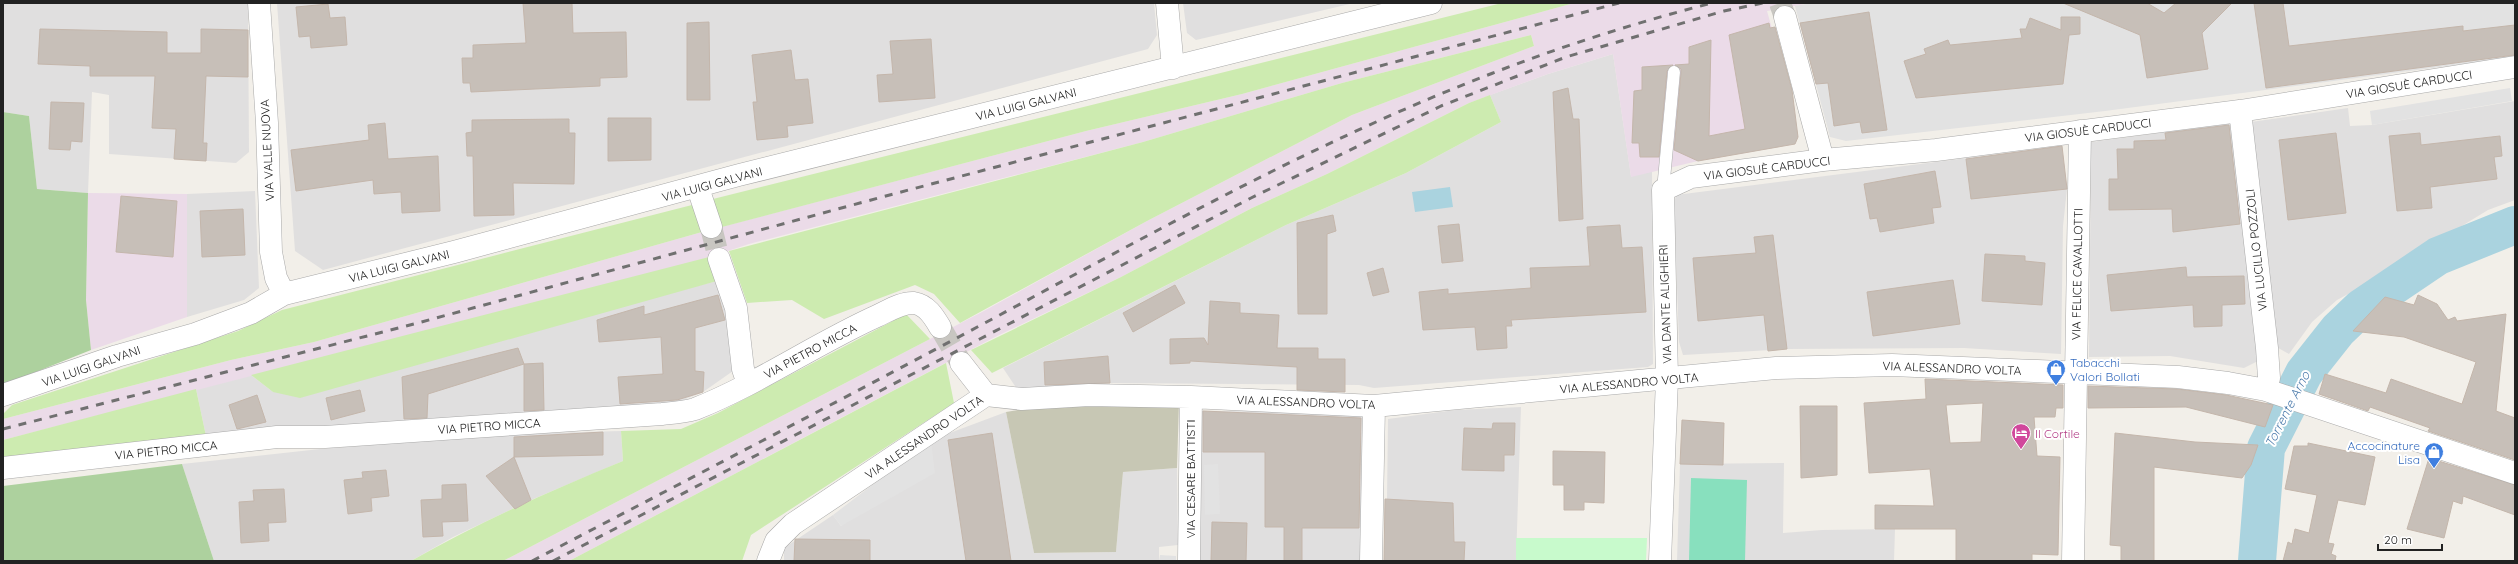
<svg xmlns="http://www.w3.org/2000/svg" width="2518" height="564" font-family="Quicksand,sans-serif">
  <rect width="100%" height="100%" fill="#f2efe9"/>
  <path fill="#e0dfdf" d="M3,3H248L249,152L236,163L109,154V95L92,92L88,193L37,189L29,116L3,112Z
    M277,3H1154L1157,35L1148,49L323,270L295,251Z
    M1183,3H1354L1196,40L1187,33Z
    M1613,54L1631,176L1652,171L1653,364L1648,367L1374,388L1359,385L1110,383L1017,389L1003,368L1286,225L1406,173L1501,122L1490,95L1548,74Z
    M2515,101V200L2488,210L2370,282L2337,300L2312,322L2289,354L2273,345L2251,122L2348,108L2350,126L2372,125Z
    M2234,123L2260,360L2244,368L2170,356L2089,357L2091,142Z
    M2062,146L2067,189L2063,226L2061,354L1964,348L1787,349L1683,355L1679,342L1674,204L1676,195Z
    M255,191L259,288L244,300L187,317V194Z
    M717,281L724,293L733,371L703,392L678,402L206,436L196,389L251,375L273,392Z
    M1521,407L1516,561H1384L1387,500L1388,419L1455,410Z
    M1197,411L1362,412L1361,561H1200Z
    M1006,412L1034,553L1116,552L1123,472L1177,468L1178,545L1159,547V561H784V548L833,515L841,526L931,440Z
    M621,431L623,461L531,500L453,537L411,561H214L182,464L320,449L514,434Z
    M1784,463L1783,533L1822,530L1895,529L1894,561H1677L1680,464Z"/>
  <path fill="#ebdbe8" d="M1574,3H1811L1767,11L1793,103L1798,137L1795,144L1698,161L1631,177L1613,54L1548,74L1469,103L1327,174L1252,208L1121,277L995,337L569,561H503L982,312L1147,221L1352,115L1534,46L1531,35L1342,83L1143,142L749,244L701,260L3,440V419L231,360L314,342L702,232L1086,131L1242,94Z
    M88,193L187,194V317L91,350L86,300Z"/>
  <path fill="#c7c7b4" d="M1066,402H1179L1177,468L1123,472L1116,552L1034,553L1006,412Z"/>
  <path fill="#cdebb0" d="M1502,3H1574L1242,94L1086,131L722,227L713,199Z
    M1531,35L1534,46L1352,115L1147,221L960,323L934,294L915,285L824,319L792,300L747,303L729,251L1143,142L1342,83Z
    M1490,95L1501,122L1406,173L1286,225L992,373L971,350L1121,277L1252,208L1327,174L1469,103Z
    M692,205L702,232L314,342L231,360L3,419V414L12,405L238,331L282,310Z
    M713,256L717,281L300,398L273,392L251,375Z
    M906,314L930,339L503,561H411C479,522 550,491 623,461L621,431L681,429L718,413Z
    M946,363L954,403L751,535L742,561H569Z
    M196,389L206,436L3,458V440Z"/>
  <path fill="#add19e" d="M3,112L29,116L37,189L88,193L86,300L91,350L3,385Z
    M182,464L214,561H3V486Z"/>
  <path fill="#c8facc" d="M1516,538H1647L1646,561H1516Z"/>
  <path fill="#88e0be" d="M1691,478L1747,480L1745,561H1689Z"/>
  <path fill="#e2e2e2" d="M1811,3H2515V57L2105,111L1846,141L1830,137L1795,6Z
    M2510,88L2512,101L2372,125L2370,111Z
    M931,440L935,473L841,526L833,515Z
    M1218,464L1220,514L1205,515L1204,465Z
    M1160,555L1176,556V561H1159Z"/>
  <path fill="#aad3df" d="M1450,187L1453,207L1415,212L1412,192Z"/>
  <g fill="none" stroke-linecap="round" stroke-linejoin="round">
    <path stroke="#aad3df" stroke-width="38" d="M2257,561L2266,448L2304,373L2338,330L2361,308L2438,256L2515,225"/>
  </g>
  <path fill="#c7bfb8" stroke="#c4b6ab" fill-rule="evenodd" d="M523,3H572L573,33L626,32L627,77L600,78V86L471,92L470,83H463L462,58H473V45L526,43Z
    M2063,3H2147L2164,13L2176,3H2232L2202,33L2208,69L2147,78L2140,35Z
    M2254,3H2283L2289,46L2463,26V31L2515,25V55L2266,88Z
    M328,4L330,18L345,17L347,45L311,48L310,36L299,37L296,7Z
    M1869,12L1887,130L1862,133L1860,122L1834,126L1828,83L1816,84L1800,23Z
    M2061,17H2080V34L2069,35L2063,84L1916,98L1904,61L1926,54L1924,49L1948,40L1950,45L2022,38L2020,29H2026L2030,18L2061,30Z
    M709,22L710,100H687V23Z
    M1769,23L1770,28L1775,27L1792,90L1798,137L1795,144L1698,161L1674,150L1681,73V69L1675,65L1689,64V47L1711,40L1709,136L1745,129L1729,35Z
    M40,29L167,32V53H201V29L248,30V77L206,76L203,143H207L206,161L174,159L176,129L152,128L155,76H90V66L38,64Z
    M931,39L935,98L879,102L877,75L893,74L890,41Z
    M791,50L795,80L808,79L813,123L787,126L788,137L757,140L753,102H757L752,55Z
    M1673,65L1667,71L1659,157H1640L1639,143H1632L1634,91L1642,90V67Z
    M1568,88L1573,119H1579L1583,219L1559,221L1553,92Z
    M51,102L84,103L82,142L71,141L70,150L49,149Z
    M608,118H651V160L608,161Z
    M569,119V133H575L574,184L513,183L514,215L474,216L473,156H467L466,133L472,132V120Z
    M385,123L388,159L438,156L440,211L402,213L401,192L374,194L373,180L296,191L291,150L369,140L368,125Z
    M2229,125L2240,224L2173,232L2172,209L2109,210V179H2118L2117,149H2134V141L2166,140L2165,133Z
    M2336,133L2346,213L2288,220L2279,140Z
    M2420,133L2421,145L2500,136L2502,156L2494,157L2497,179L2430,187L2432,208L2397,211L2389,136Z
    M2062,146L2067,189L1971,199L1966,159Z
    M1935,171L1941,207L1932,208L1934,223L1880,232L1877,218L1870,219L1864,184Z
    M121,196L177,201L173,257L116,252Z
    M243,209L245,255L202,257L200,211Z
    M1333,215L1336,231L1327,234V314H1298L1297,223Z
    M1459,224L1463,261L1442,263L1438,226Z
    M1620,225L1622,248L1642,247L1646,312L1511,320L1512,326H1506L1507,348L1477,350L1475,327L1423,330L1419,292L1448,289V294L1531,288L1530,268L1590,266L1587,227Z
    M1773,235L1787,349L1768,351L1764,315L1698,321L1693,258L1756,253L1754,237Z
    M1985,254L2025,256V261L2045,263L2042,305L1982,301Z
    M2186,267L2187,277L2244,276L2245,304L2222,305V326L2194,327L2193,305L2111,311L2107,275Z
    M1383,268L1389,292L1373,296L1367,273Z
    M1953,280L1960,324L1873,336L1867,292Z
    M1175,285L1185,303L1133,332L1123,313Z
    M718,295L725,320L695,328V371L704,372L703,392L677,400L620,404L618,377L663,374L661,337L599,342L597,320L644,306V315Z
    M2418,295L2437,304L2448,320L2455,317L2457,321L2506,314L2496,411L2515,418V460L2428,431L2430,428L2370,407L2368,411L2319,394L2325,374L2386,393L2391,379L2462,404L2476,362L2404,337L2353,331L2385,297L2414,305Z
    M1210,301L1240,303V313L1279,315L1277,348H1318V359H1345V392L1297,390V367L1190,361V363L1170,364V339L1204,338L1208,345Z
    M518,348L524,364L428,394L427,418L404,419L402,377Z
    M1108,356L1110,383L1045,385L1044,362Z
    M543,363L544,410L524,411V364Z
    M1925,379L2063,385V408H2056L2055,417H2034L2037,456L2060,457L2058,555L2032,554V561H1956V529H1875V505L1934,506L1930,469L1869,473L1864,403L1926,399ZM1983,403L1981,442L1950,443L1946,405Z
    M2088,386L2177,389L2226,395L2273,405L2265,427L2186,407L2088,408Z
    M360,390L365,411L331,420L326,398Z
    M257,395L266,422L237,429L229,405Z
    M1800,406H1837V475L1801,478Z
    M1203,411L1361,418L1359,528H1302V561H1284V527H1265V452H1203Z
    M1682,420L1724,423L1723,465L1680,464Z
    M1493,423H1515L1514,455H1504V471L1462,470L1464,428L1492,429Z
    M603,432V455L514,457V437Z
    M992,433L1011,561H966L948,440Z
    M2115,433L2195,442L2258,445L2251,465L2242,478L2154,467V561H2121V546L2110,545Z
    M2308,443L2375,457L2365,505L2338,500L2328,543L2334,544L2331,554L2336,556L2335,561H2283L2288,542L2292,544L2295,529L2309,533L2317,495L2285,489L2294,446H2308Z
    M1553,451L1605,452L1604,503L1584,502V510H1564V485H1553Z
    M514,457L531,500L515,509L486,476Z
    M2429,458L2515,485V515L2463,496L2462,504L2453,501L2444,538L2407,529Z
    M386,470L389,496L371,498L372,511L348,514L344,480L363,478L362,472Z
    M466,484L468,521L442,522L443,536L423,537L421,500L442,499V485Z
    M284,489L286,522L268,523L269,541L241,543L239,502L254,501L253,490Z
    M1385,499L1453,503L1454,542H1465L1464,561H1384Z
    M1212,522L1247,523L1246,561H1211Z
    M795,539L870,540V561H794Z"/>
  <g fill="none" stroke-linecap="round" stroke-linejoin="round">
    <path stroke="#c8c6c1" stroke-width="22" stroke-dasharray="22 11" stroke-linecap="butt" d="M1780,3L1785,17
      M711,227L719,259
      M940,327L961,363"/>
    <g stroke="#a9a9a9" stroke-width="13">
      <path id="lane" d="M1663,190L1674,72"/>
    </g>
    <g stroke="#a9a9a9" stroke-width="23">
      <path id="street" d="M259,3L267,123L271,252L276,278L284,294
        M1167,3L1173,68
        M1785,17L1823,160
        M2240,111L2267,348L2269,378L2266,390
        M698,188L711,227
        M719,259L736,308L743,369L748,384
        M961,363L986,395
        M3,395L117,356L195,334L251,313L284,294L454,252L739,175L1431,3
        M3,468L277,437H325L662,414C672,413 685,412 695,409C758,384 815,344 877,316C888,311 902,302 914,303C927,305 934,317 940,327
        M768,561L776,541L793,524L986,395L1022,399L1089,395L1191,397L1374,406L1776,368L1892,365L2178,377L2228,383L2266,390L2515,473
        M1189,561L1191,397
        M1371,561L1374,406
        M1660,561L1667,379L1663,190L1691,177L1823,160L1936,150L2240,111L2515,67
        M2073,561L2080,131"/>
    </g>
    <use href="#lane" stroke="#fff" stroke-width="12"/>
    <use href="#street" stroke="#fff" stroke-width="22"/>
    <path stroke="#707070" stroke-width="3" stroke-dasharray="8 8" stroke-linecap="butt" d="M3,429L414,324L882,197L1619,3
      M532,561C691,478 851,395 1009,310C1167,225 1326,137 1493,73C1565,45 1638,22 1712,3
      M553,561L1251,198L1441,106L1566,57L1724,11L1763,3"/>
  </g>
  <defs>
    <g id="shop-pin" transform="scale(1)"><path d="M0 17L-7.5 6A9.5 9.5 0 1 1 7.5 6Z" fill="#3f7fe0" stroke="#fff"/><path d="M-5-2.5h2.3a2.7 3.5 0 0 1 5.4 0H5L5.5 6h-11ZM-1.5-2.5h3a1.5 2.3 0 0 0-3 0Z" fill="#fff"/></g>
    <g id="hotel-pin" transform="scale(1)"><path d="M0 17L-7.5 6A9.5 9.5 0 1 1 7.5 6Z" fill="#d1479c" stroke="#fff"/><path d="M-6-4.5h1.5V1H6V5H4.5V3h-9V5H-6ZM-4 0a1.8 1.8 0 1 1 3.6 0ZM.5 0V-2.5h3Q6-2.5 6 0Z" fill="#fff"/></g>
  </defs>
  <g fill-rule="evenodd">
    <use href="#shop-pin" x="2056" y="369"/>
    <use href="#hotel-pin" x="2021" y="433"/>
    <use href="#shop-pin" x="2434" y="452"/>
  </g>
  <g text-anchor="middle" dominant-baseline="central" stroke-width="4" stroke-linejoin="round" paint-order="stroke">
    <g font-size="12" fill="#222" stroke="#fff">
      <text transform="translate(2409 84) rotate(-9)">VIA GIOSUÈ CARDUCCI</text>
      <text transform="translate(1026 104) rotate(-14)">VIA LUIGI GALVANI</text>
      <text transform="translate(2088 130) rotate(-7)">VIA GIOSUÈ CARDUCCI</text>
      <text transform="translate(267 150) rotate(-93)">VIA VALLE NUOVA</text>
      <text transform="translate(1767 168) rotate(-7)">VIA GIOSUÈ CARDUCCI</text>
      <text transform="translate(712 184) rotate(-15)">VIA LUIGI GALVANI</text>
      <text transform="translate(2256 250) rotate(-96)">VIA LUCILLO POZZOLI</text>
      <text transform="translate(399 266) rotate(-14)">VIA LUIGI GALVANI</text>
      <text transform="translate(2077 274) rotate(-89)">VIA FELICE CAVALLOTTI</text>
      <text transform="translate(1665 304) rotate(-92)">VIA DANTE ALIGHIERI</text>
      <text transform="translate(810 351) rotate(-28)">VIA PIETRO MICCA</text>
      <text transform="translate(91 366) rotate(-19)">VIA LUIGI GALVANI</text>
      <text transform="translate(1952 368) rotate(2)">VIA ALESSANDRO VOLTA</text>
      <text transform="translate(1629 383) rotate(-5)">VIA ALESSANDRO VOLTA</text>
      <text transform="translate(1306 402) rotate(2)">VIA ALESSANDRO VOLTA</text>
      <text transform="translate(489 426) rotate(-4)">VIA PIETRO MICCA</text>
      <text transform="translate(924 437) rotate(-34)">VIA ALESSANDRO VOLTA</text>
      <text transform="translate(166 450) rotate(-6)">VIA PIETRO MICCA</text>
      <text transform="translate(1190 479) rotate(-90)">VIA CESARE BATTISTI</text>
    </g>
    <g font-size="12" fill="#366cbe" stroke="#fff" text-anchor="start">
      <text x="2070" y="362">Tabacchi<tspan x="2070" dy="14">Valori Bollati</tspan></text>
      <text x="2420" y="445" text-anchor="end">Accocinature<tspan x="2420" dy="14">Lisa</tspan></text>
    </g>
    <g font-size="12" fill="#b23c85" stroke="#fff" text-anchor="start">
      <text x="2035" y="433">Il Cortile</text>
    </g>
    <g font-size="13" font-style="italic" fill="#4a7aab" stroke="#fff">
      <text transform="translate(2287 409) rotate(-63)">Torrente Arno</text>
    </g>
  </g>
  <rect width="2518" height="564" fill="none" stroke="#222222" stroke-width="8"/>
  <path d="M2378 544v6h64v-6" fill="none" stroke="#222222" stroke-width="2"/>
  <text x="2384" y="544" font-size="12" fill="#222222" stroke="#ffffff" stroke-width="3" paint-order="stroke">20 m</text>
</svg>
